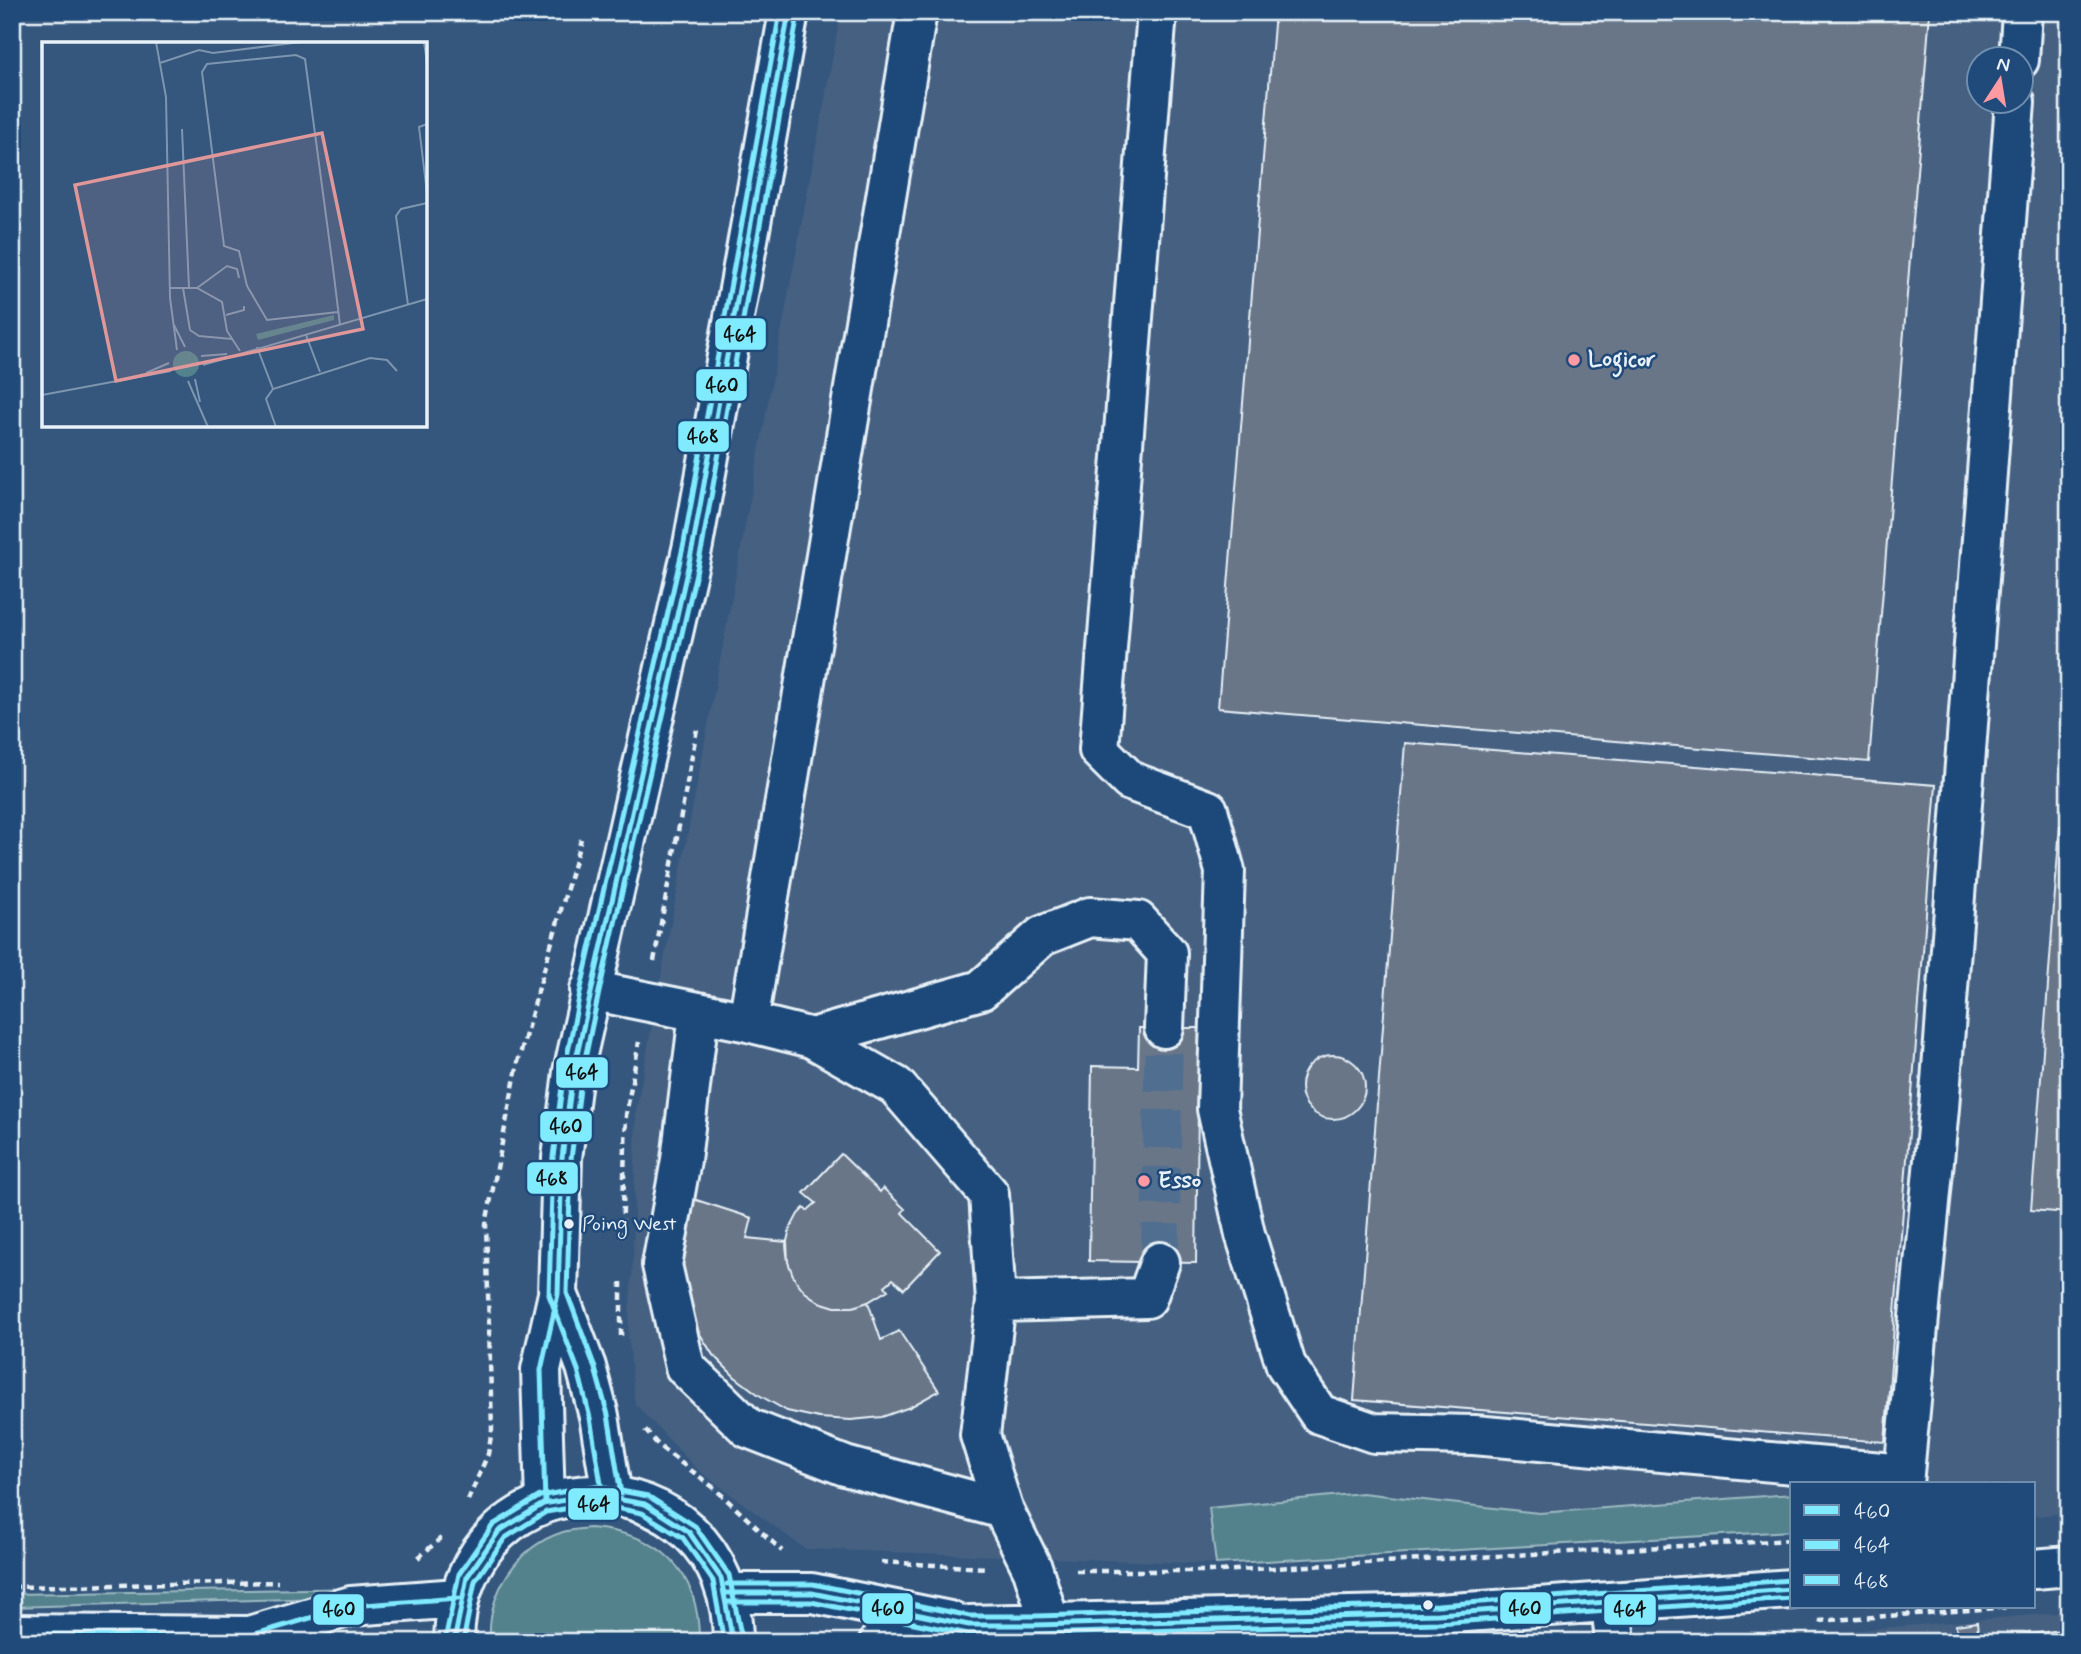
<svg xmlns="http://www.w3.org/2000/svg" width="2081" height="1654" font-family="Mynerve,sans-serif">
  <rect width="100%" height="100%" fill="#35577e"/>
  <filter id="ink" filterUnits="userSpaceOnUse"><feTurbulence type="fractalNoise" baseFrequency=".0143" numOctaves="2"/><feDisplacementMap in="SourceGraphic" scale="14" xChannelSelector="R" yChannelSelector="G"/><feConvolveMatrix kernelMatrix="1 2 1 2 8 2 1 2 1" color-interpolation-filters="sRGB"/></filter>
  <g filter="url(#ink)">
    <path fill="#456081" fill-rule="evenodd" d="M841,12H2069V1513L2034,1516V1484H1792V1531L1216,1564L805,1549L698,1470L635,1404L628,1332L633,1260L636,1111ZM1980,60H2022V102H1980Z
      M2069,1612V1642H1720Z"/>
    <path fill="#53828d" stroke="#9ebac2" stroke-width="2" d="M1362,1493L1539,1513L1792,1494V1531L1216,1564L1209,1508Z
      M590,1528C660,1533 700,1570 699,1642H490C487,1593 516,1547 563,1532C572,1529 582,1529 590,1528Z
      M406,1581L363,1597L12,1607V1594L373,1588Z"/>
    <path fill="#697688" stroke="#e8f1f8" stroke-width="2" d="M1275,12H1930L1869,762L1218,708Z
      M1405,743L1936,785L1885,1442L1354,1400Z
      M2060,826L2069,827V1213L2031,1210Z
      M1139,1028H1199L1196,1263L1089,1261L1092,1066L1138,1067Z
      M1301 1087a32 32 0 1 1 64 0a32 32 0 1 1-64 0Z
      M841,1154L880,1192L883,1188L905,1209L902,1213L940,1251L904,1289L893,1279L885,1286L888,1290L868,1302L853,1307H835L819,1302L805,1292L794,1278L788,1262L786,1245L790,1229L798,1214L804,1208L807,1211L816,1203L804,1193Z
      M684,1196L752,1218L747,1238L787,1242L788,1262L794,1278L805,1292L819,1302L835,1307H853L868,1302L881,1340L899,1331L939,1391L910,1407L882,1417L851,1420L819,1418L787,1411L759,1395L735,1377L713,1355L695,1326L676,1260Z
      M1977,1622L1979,1641L2069,1629V1642H1895L1957,1633L1956,1625Z"/>
    <g fill="none" stroke-linecap="round" stroke-linejoin="round">
      <path stroke="#506e90" stroke-width="38" stroke-dasharray="38 19" stroke-linecap="butt" d="M1160,1262L1164,1028"/>
      <g stroke="#e8f1f8" stroke-width="44">
        <path id="minor" d="M1157,12L1099,750L1130,781L1208,810L1225,871L1217,1109L1245,1234L1286,1365L1319,1414L1374,1433L1474,1435L1904,1474
          M2019,60L2022,12
          M590,990L748,1022L812,1038L896,1086L989,1194L996,1302L980,1435L1003,1509L1033,1570L1050,1624
          M699,1014L681,1160L662,1265L685,1367L748,1428L845,1466L1003,1509
          M748,1022L917,12
          M812,1038L981,990L1042,936L1090,917L1138,921L1167,953L1164,1028
          M558,1294L586,1367L599,1416L612,1495
          M996,1302L1147,1298L1160,1262
          M1903,1484L1939,1108L2015,102
          M545,1503L541,1370L558,1294L562,1158L573,1072L693,545L789,12
          M2034,1569L2069,1566
          M727,1593H812L950,1621
          M1611,1603L1615,1642
          M12,1634L249,1636L271,1642
          M249,1636L351,1606L458,1598
          M454,1642C457,1445 732,1447 733,1642
          M879,1642L969,1625L1438,1614L1792,1589"/>
      </g>
      <path stroke="#e8f1f8" stroke-width="4.5" stroke-dasharray="7 5" stroke-linecap="butt" d="M654,961L697,729
        M622,1238L626,1115L639,1042
        M621,1336V1282
        M645,1430L659,1446L713,1487L782,1551
        M468,1500L488,1454L492,1430L486,1224L518,1062L581,839
        M418,1558L441,1538
        M881,1562L987,1568
        M1076,1571H1218L1792,1540
        M12,1587L278,1582
        M1819,1621L2009,1607"/>
      <use href="#minor" stroke="#1f4a7a" stroke-width="38"/>
      <g stroke="#1f4a7a" stroke-width="10">
        <path id="bus-1" d="M545,1503L541,1370L558,1294L562,1158L573,1072L693,545L789,12
          M727,1593H812L969,1625H1035L1438,1614L1792,1589
          M12,1634L249,1636L351,1606L458,1598
          M454,1642L467,1577L499,1531L543,1504L594,1495L645,1504L689,1532L721,1578L733,1642"/>
      </g>
      <g stroke="#1f4a7a" stroke-width="10">
        <path id="bus-2" d="M621,1494L608,1415L594,1365L567,1293L571,1159L582,1073L599,992L702,547L798,14
          M727,1602H811L968,1634H1035L1438,1623L1792,1598
          M463,1642L475,1581L505,1538L546,1512L594,1504L642,1513L683,1538L713,1581L724,1642"/>
      </g>
      <g stroke="#1f4a7a" stroke-width="10">
        <path id="bus-3" d="M603,1496L590,1418L578,1370L549,1295L553,1157L564,1071L581,988L684,543L780,12
          M727,1584H813L970,1616H1035L1438,1605L1791,1580
          M445,1640L459,1574L493,1525L540,1496L594,1486L648,1496L695,1526L729,1575L742,1640"/>
      </g>
      <use href="#bus-1" stroke="#80eaff" stroke-width="5"/>
      <use href="#bus-2" stroke="#80eaff" stroke-width="5"/>
      <use href="#bus-3" stroke="#80eaff" stroke-width="5"/>
    </g>
  </g>
  <g fill="#ff9aa2" stroke="#1f4a7a" stroke-width="2.5">
    <circle cx="1574" cy="360" r="7"/>
    <circle cx="1144" cy="1181" r="7"/>
  </g>
  <g fill="#e8f1f8" stroke="#1f4a7a" stroke-width="2.5">
    <circle cx="569" cy="1224" r="6"/>
    <circle cx="1428" cy="1605" r="6"/>
  </g>
  <g text-anchor="middle" dominant-baseline="central" stroke-width="5" stroke-linejoin="round" paint-order="stroke">
    <g font-size="21" fill="#e8f1f8" stroke="#1f4a7a" text-anchor="start">
      <text x="582" y="1224">Poing West</text>
    </g>
    <g font-size="23" font-weight="bold" fill="#e8f1f8" stroke="#1f4a7a" text-anchor="start">
      <text x="1588" y="360">Logicor</text>
      <text x="1158" y="1181">Esso</text>
    </g>
  </g>
  <g transform="translate(42 42)">
    <rect width="385" height="385" fill="#35577e"/>
    <path d="M292,273V278L216,298L214,292ZM131 322a13 13 0 1 1 26 0a13 13 0 1 1-26 0Z" fill="#53828d"/>
    <path fill="none" stroke="#7d95af" stroke-width="2" d="M114,0L124,55L128,256L135,308M382,0L385,21M118,21L157,8L171,11L259,0M385,82L377,85L385,151M140,87L147,246M128,246H155L180,260L185,289L198,309M141,246L148,288L157,294L190,297M155,246L185,224L195,227L197,236M366,263L354,174L359,167L385,161M296,270L225,278L205,244L197,209L182,204L160,30L165,22L254,13L263,17L291,226L298,283M184,273L202,268V264M132,283L143,305M264,293L278,330M215,305L231,347M159,314L185,312M161,323L385,257M104,331L127,321M153,337L158,360M146,339L166,385M0,353L129,329M234,385L224,357L231,347L328,316L345,318L355,329"/>
    <path fill="#e0979a" fill-opacity="0.15" stroke="#e0979a" stroke-width="3.5" d="M280,91L321,287L74,339L33,143Z"/>
    <rect width="385" height="385" fill="none" stroke="#e8f1f8" stroke-width="3.5"/>
  </g>
  <g stroke="#1f4a7a" stroke-width="2.5">
    <rect x="714" y="317" width="53" height="34" rx="7" fill="#80eaff"/>
    <rect x="695" y="368" width="53" height="34" rx="7" fill="#80eaff"/>
    <rect x="677" y="420" width="53" height="33" rx="7" fill="#80eaff"/>
    <rect x="555" y="1056" width="54" height="33" rx="7" fill="#80eaff"/>
    <rect x="539" y="1110" width="54" height="33" rx="7" fill="#80eaff"/>
    <rect x="526" y="1161" width="53" height="34" rx="7" fill="#80eaff"/>
    <rect x="567" y="1487" width="53" height="34" rx="7" fill="#80eaff"/>
    <rect x="1499" y="1591" width="53" height="34" rx="7" fill="#80eaff"/>
    <rect x="861" y="1592" width="53" height="33" rx="7" fill="#80eaff"/>
    <rect x="1603" y="1593" width="54" height="33" rx="7" fill="#80eaff"/>
    <rect x="312" y="1593" width="53" height="33" rx="7" fill="#80eaff"/>
  </g>
  <g font-size="19" text-anchor="middle" font-weight="bold" fill="#111">
    <text x="740" y="341">464</text>
    <text x="722" y="392">460</text>
    <text x="703" y="443">468</text>
    <text x="582" y="1079">464</text>
    <text x="566" y="1133">460</text>
    <text x="552" y="1185">468</text>
    <text x="594" y="1511">464</text>
    <text x="1525" y="1615">460</text>
    <text x="888" y="1615">460</text>
    <text x="1630" y="1616">464</text>
    <text x="339" y="1616">460</text>
  </g>
  <rect width="2081" height="1654" fill="none" stroke="#1f4a7a" stroke-width="42"/>
  <rect x="21" y="21" width="2039" height="1612" fill="none" stroke="#e8f1f8" stroke-width="2.5" filter="url(#ink)"/>
  <rect x="1790" y="1482" width="245" height="126" fill="#1f4a7a" stroke="#6f8dac" stroke-width="2"/>
  <rect x="1804" y="1505" width="35" height="10" fill="#80eaff" stroke="#6f8dac" stroke-width="2"/>
  <text x="1854" y="1518" font-size="21" fill="#e8f1f8">460</text>
  <rect x="1804" y="1540" width="35" height="10" fill="#80eaff" stroke="#6f8dac" stroke-width="2"/>
  <text x="1854" y="1552" font-size="21" fill="#e8f1f8">464</text>
  <rect x="1804" y="1575" width="35" height="10" fill="#80eaff" stroke="#6f8dac" stroke-width="2"/>
  <text x="1854" y="1588" font-size="21" fill="#e8f1f8">468</text>
  <g transform="translate(2000 80) rotate(12)"><circle r="33" fill="#1f4a7a" stroke="#6f8dac" stroke-width="2"/>
  <path d="M0-5L12 26L0 18L-12 26Z" fill="#ff9aa2"/>
  <text y="-10" font-size="19" font-weight="bold" text-anchor="middle" fill="#e8f1f8">N</text>
  </g>
</svg>
